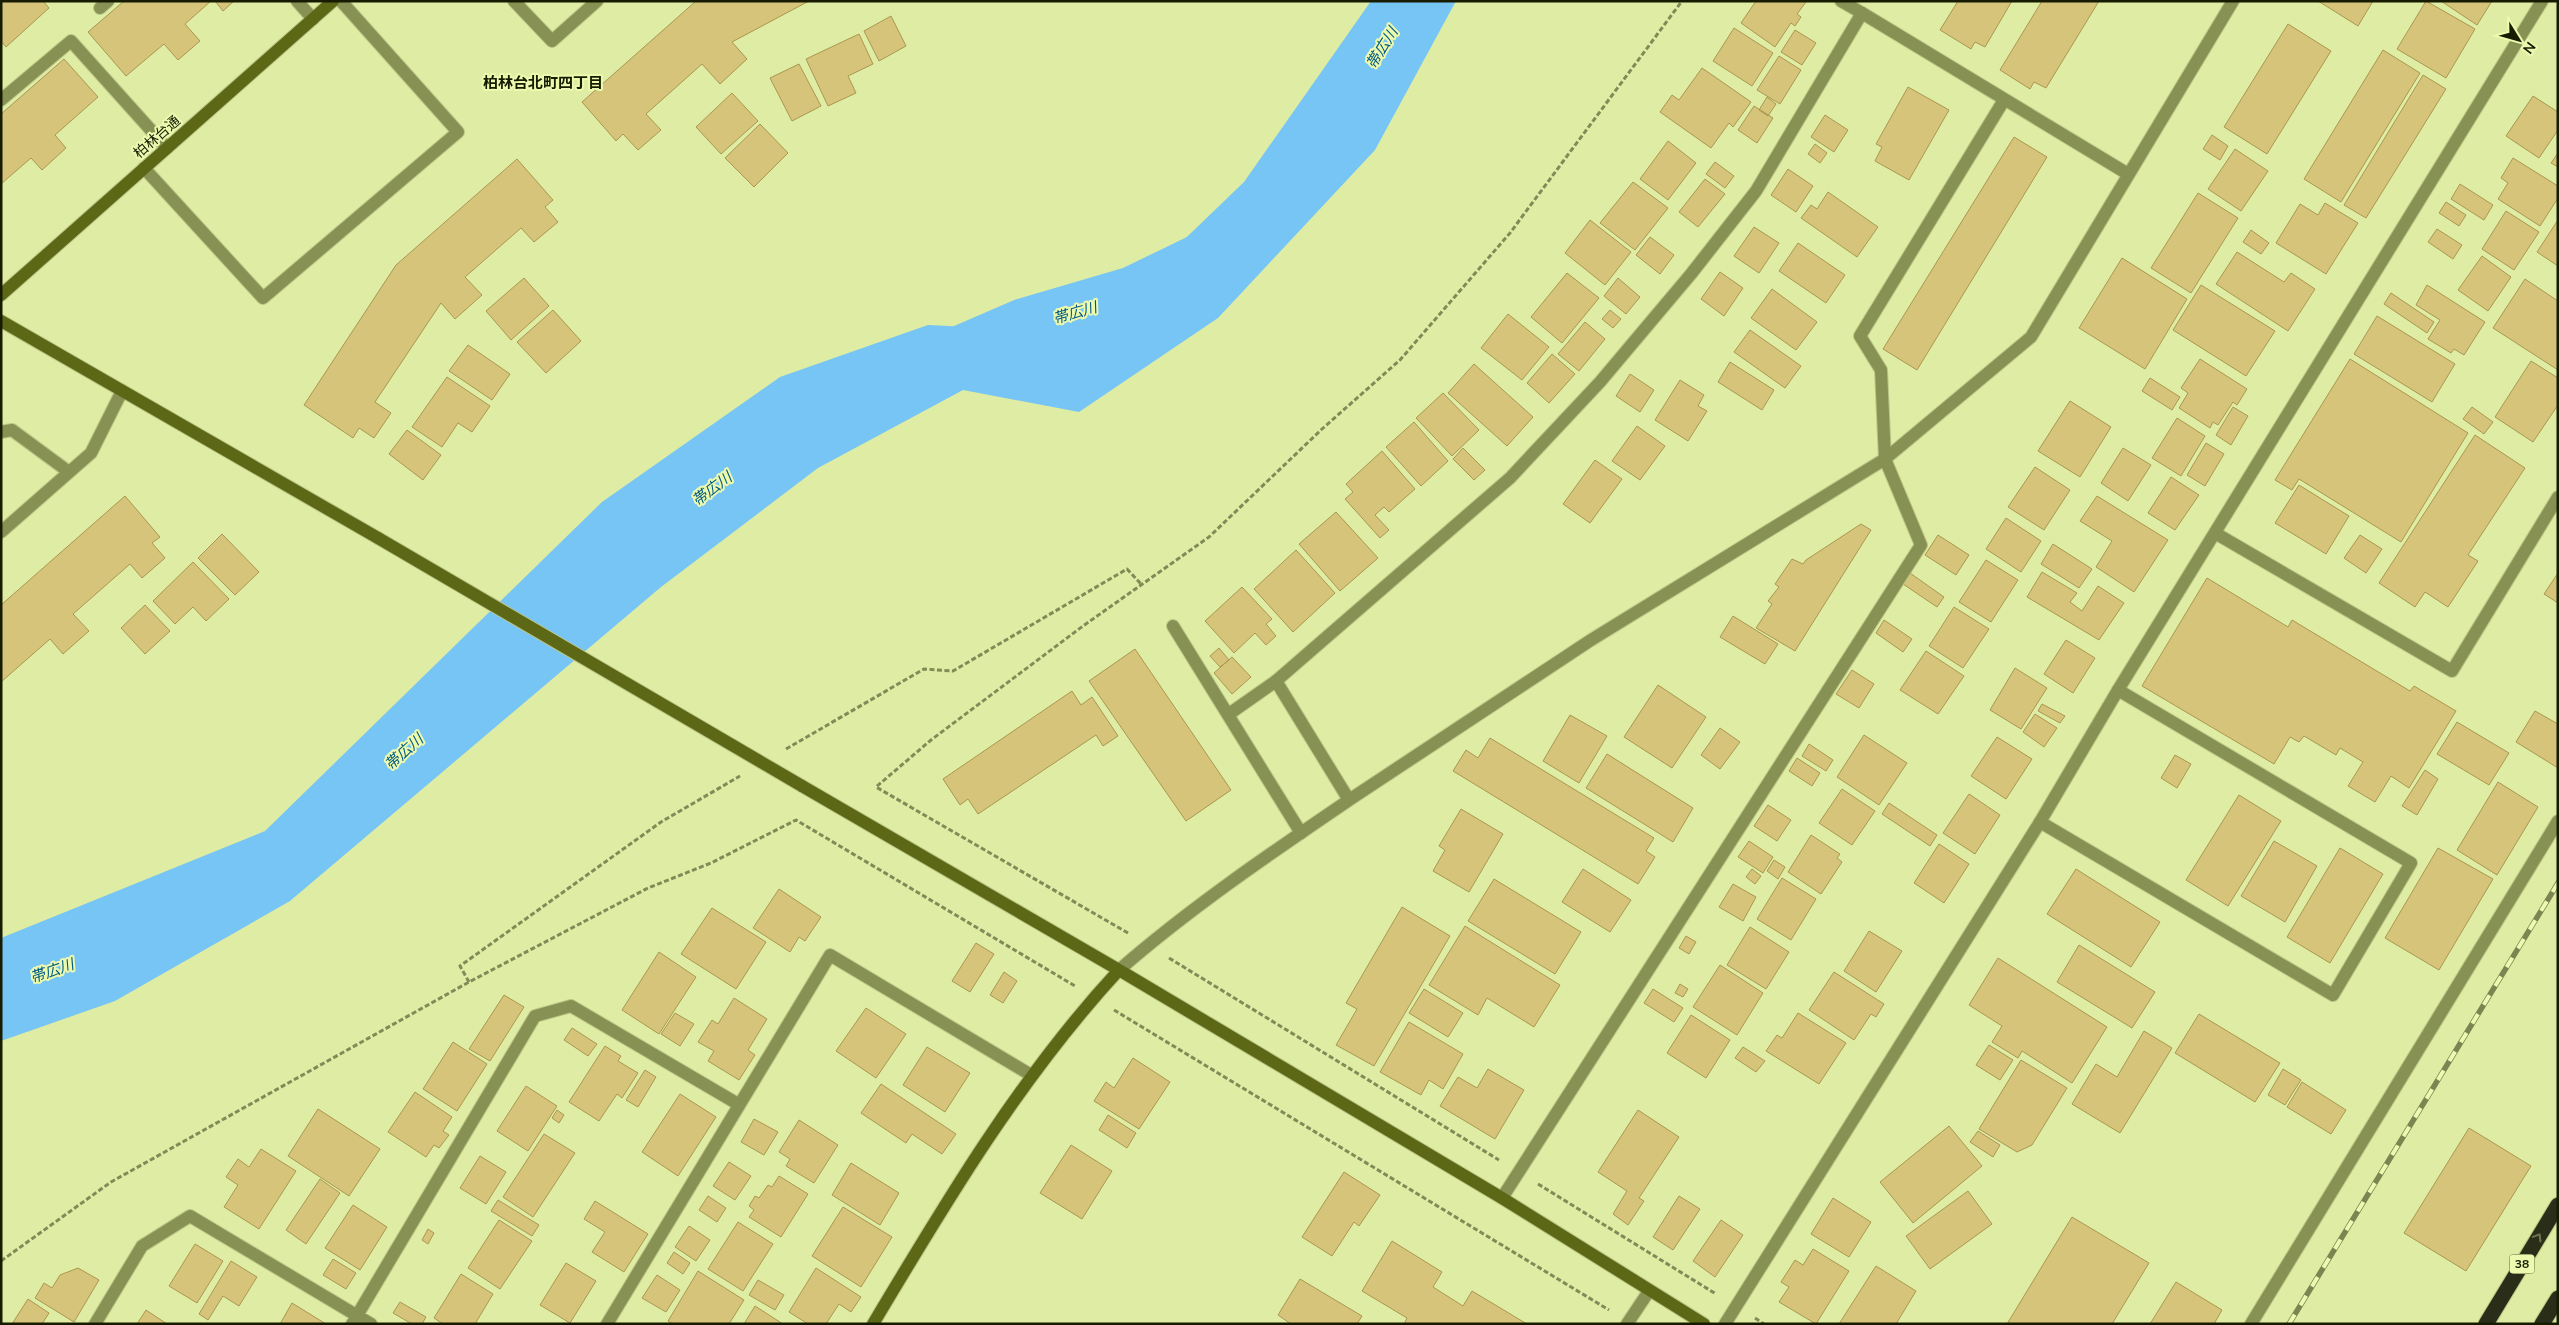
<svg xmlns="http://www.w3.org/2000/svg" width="2559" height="1325" font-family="'Nunito Sans','Noto Sans JP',sans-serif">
  <rect width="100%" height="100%" fill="#dfeca3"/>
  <path fill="#77c5f5" d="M1371,1H1456L1375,150L1218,318L1079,412L963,390L818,468L661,587L290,901L115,1001L1,1041V938L265,831L602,502L780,377L928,325L1087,333L1244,182Z"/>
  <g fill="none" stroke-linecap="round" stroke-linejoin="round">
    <path stroke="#77c5f5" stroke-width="60" d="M944,363L1025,328L1134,296L1198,265"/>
  </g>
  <path fill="#d6c47b" stroke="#a9984f" d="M1,1H43L49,8L6,47L1,41Z
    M124,1H211L185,24L200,41L178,60L164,44L126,76L88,32Z
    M215,1H234L223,11Z
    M696,1H809L732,42L747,59L720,84L702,64L646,114L661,130L638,150L623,134L616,141L582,102Z
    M1756,1H1805L1806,2L1797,14L1801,17L1795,26L1791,23L1775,47L1741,23Z
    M1958,1H2012L1985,47L1975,42L1971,49L1940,30Z
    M2042,1H2099L2046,88L2034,82L2030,89L2000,70Z
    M2318,1H2373L2358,26Z
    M2426,1L2475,29L2446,78L2397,49Z
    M2441,1H2492L2477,25Z
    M891,16L906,46L879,61L864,31Z
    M2288,24L2331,51L2267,154L2224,127Z
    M1734,28L1773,53L1752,86L1713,61Z
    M1795,30L1816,43L1802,65L1781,52Z
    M859,34L873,64L848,76L856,93L828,106L806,59Z
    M2383,50L2420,73L2341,202L2304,179Z
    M1779,56L1801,70L1780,104L1757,90Z
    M64,59L98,97L55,135L66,148L42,170L31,158L1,184V114Z
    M799,64L821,106L792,121L770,78Z
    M1702,68L1751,102L1733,127L1729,123L1711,148L1660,112L1672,95L1679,100Z
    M2423,75L2446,89L2366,218L2344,205Z
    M1908,87L1949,110L1909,180L1875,161L1882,147L1876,144Z
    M732,93L758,121L721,154L696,127Z
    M2533,96L2558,112V130L2539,158L2506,136Z
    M1767,97L1776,104L1768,116L1759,110Z
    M1754,106L1773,118L1757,143L1738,130Z
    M1825,115L1848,130L1834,152L1811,137Z
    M760,124L788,153L754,187L725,158Z
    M2212,135L2228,146L2220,160L2203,149Z
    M2014,137L2047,157L1917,370L1883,349Z
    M1668,141L1696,163L1668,200L1640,179Z
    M1815,144L1827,153L1820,163L1808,154Z
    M2235,149L2268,171L2241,211L2208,189Z
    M2558,153V167L2551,163Z
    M2513,158L2558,186V198L2540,226L2498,199L2508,183L2501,178Z
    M517,159L553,200L545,207L558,222L534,242L521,228L465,277L482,295L455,319L441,303L375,402L391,413L374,438L359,428L353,438L304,405L396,265Z
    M1715,162L1734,176L1725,188L1706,174Z
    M1788,169L1813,186L1796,212L1771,195Z
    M1705,179L1725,194L1698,227L1679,212Z
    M1633,182L1668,208L1635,250L1600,223Z
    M2460,184L2493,205L2484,220L2451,199Z
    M1828,192L1878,227L1857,257L1801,218L1811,205L1817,209Z
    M2198,193L2238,218L2191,293L2151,268Z
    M2446,202L2466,215L2459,226L2439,213Z
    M2325,203L2358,223L2326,274L2276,243L2300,204L2318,215Z
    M2506,211L2539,232L2514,270L2482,249Z
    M1590,220L1631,252L1605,285L1565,253Z
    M2558,220V266L2537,252Z
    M1754,227L1779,243L1759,273L1734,256Z
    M2437,229L2462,245L2453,259L2428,242Z
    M2251,230L2269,243L2261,254L2243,242Z
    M1650,237L1674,255L1660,274L1636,255Z
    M1798,243L1845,275L1826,303L1779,271Z
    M2237,252L2284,282L2291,273L2315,289L2288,331L2216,284Z
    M2482,256L2511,277L2488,311L2458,290Z
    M2122,258L2187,299L2145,369L2079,328Z
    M1720,272L1743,288L1724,316L1701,299Z
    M1567,273L1599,298L1562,343L1531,317Z
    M524,278L549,306L511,340L486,311Z
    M1618,278L1640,297L1626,314L1604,296Z
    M2525,279L2558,301V370L2493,328Z
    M2201,285L2275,331L2246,376L2173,330Z
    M2427,285L2485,322L2464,355L2454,349L2451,353L2428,339L2440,320L2416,305Z
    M1772,289L1817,322L1796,350L1751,318Z
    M2391,293L2434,322L2427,333L2384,304Z
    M553,310L581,341L546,373L517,342Z
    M1610,310L1621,319L1613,328L1602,319Z
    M1508,314L1549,347L1522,380L1481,348Z
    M2377,316L2455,364L2432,402L2354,354Z
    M1585,322L1605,339L1579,371L1558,354Z
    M1750,330L1801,366L1785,388L1734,352Z
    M468,345L510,374L492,400L449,371Z
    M1552,354L1575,374L1549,403L1527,383Z
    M2200,359L2247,389L2237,405L2233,402L2218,425L2213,422L2210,428L2179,408L2188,393L2181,388Z
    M2350,359L2468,433L2401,542L2299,479L2292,490L2275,480Z
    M2531,361L2558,378V405L2533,442L2495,417Z
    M1730,362L1774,390L1762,410L1718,382Z
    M1474,364L1533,417L1507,446L1448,393Z
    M1630,374L1654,390L1640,412L1616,396Z
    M447,377L490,406L472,432L458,423L442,447L412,427Z
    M2150,378L2180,397L2172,410L2142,391Z
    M1680,380L1704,395L1698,406L1707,411L1688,441L1655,420Z
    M1443,393L1479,430L1452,456L1416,418Z
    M2070,401L2111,427L2080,477L2038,451Z
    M2233,407L2248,416L2231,445L2216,435Z
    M2472,407L2493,422L2484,434L2463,419Z
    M2177,418L2205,436L2181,476L2152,458Z
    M1414,422L1448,461L1421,486L1386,447Z
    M1637,426L1665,446L1640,480L1612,461Z
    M407,430L441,455L423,480L389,454Z
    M2475,435L2525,468L2468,555L2478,561L2448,607L2425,592L2415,607L2379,583Z
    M2206,443L2224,454L2205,486L2187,475Z
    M1463,448L1485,470L1474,480L1453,459Z
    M2123,448L2151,465L2128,501L2101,483Z
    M1382,451L1415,489L1389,512L1384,507L1375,515L1389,530L1380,538L1345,499L1353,492L1346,484Z
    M1595,460L1622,479L1590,523L1563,504Z
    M2035,467L2070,490L2044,530L2008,507Z
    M2171,477L2199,495L2175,530L2148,513Z
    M2299,485L2349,516L2326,554L2275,523Z
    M125,496L160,537L152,543L165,558L142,578L130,564L73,614L89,631L63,654L50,639L1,682V605Z
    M2097,496L2168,540L2134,592L2096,567L2112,541L2080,521Z
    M1336,512L1378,558L1340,591L1299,544Z
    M2006,518L2041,541L2021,572L1986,549Z
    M1861,524L1871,530L1795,651L1756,628L1772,604L1768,601L1779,587L1775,584L1792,559L1803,564L1806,560Z
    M222,534L259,572L235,595L198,558Z
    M1938,535L1969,555L1956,575L1925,555Z
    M2360,535L2382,549L2366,573L2344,558Z
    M2053,544L2092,569L2079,588L2041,564Z
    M1296,550L1335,593L1293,632L1254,589Z
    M1986,560L2018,580L1991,622L1959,602Z
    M193,562L229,599L206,621L193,607L175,624L153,601Z
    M2042,572L2077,593L2070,602L2082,611L2098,586L2124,603L2099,640L2027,597Z
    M1910,573L1944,597L1937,607L1903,584Z
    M2558,573V603L2544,594Z
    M2207,578L2288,627L2292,620L2410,691L2414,686L2456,711L2409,788L2391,776L2375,802L2348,786L2363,762L2340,748L2336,755L2304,736L2299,742L2290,737L2274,764L2142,686Z
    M1242,587L1272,619L1266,624L1276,636L1266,645L1255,633L1234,653L1205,621Z
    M145,605L170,631L145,654L121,628Z
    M1954,607L1989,629L1963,668L1929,646Z
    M1733,616L1778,644L1765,664L1720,637Z
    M1884,620L1912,639L1903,652L1876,633Z
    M2066,640L2095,658L2073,693L2044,674Z
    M1219,648L1229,660L1220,667L1210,656Z
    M1135,649L1231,790L1186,821L1089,681Z
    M1926,651L1964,676L1938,714L1900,690Z
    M1232,657L1251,677L1232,694L1214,673Z
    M2015,668L2047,688L2021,729L1990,710Z
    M1852,670L1874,684L1859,708L1836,694Z
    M1658,685L1706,717L1672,768L1624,737Z
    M1072,691L1081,705L1092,697L1118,736L1103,746L1096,735L978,814L968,799L960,805L943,779Z
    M2042,704L2065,716L2060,723L2038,711Z
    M2535,711L2558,724V768L2516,742Z
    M2035,714L2057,728L2044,747L2023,732Z
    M1570,715L1607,736L1579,783L1543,761Z
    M2457,722L2509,753L2489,785L2437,754Z
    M1720,728L1740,742L1720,769L1701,755Z
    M1864,735L1907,763L1879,805L1837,777Z
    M1997,737L2032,759L2006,799L1971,776Z
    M1490,738L1654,838L1646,851L1655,857L1638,884L1453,771L1466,750L1478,758Z
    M1809,744L1833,760L1826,771L1802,756Z
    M1607,754L1693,808L1673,842L1586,788Z
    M2175,755L2191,764L2177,788L2161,778Z
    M1797,758L1820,773L1812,786L1789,771Z
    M2425,770L2438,779L2417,815L2402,806Z
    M2498,782L2538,807L2497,875L2457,850Z
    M1842,789L1875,811L1852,845L1819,823Z
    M1969,794L2000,815L1975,854L1943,833Z
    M2239,795L2281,821L2228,906L2186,880Z
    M1889,803L1937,835L1930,846L1882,814Z
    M1768,805L1791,820L1777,841L1754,826Z
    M1461,809L1503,834L1469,892L1433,871L1445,850L1439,846Z
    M1811,835L1840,854L1837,858L1842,862L1821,894L1788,872Z
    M1749,841L1773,857L1763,873L1738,857Z
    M2274,841L2317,866L2285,922L2241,896Z
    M1939,844L1969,864L1944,903L1914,883Z
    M2340,848L2383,874L2330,963L2287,937Z
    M2438,848L2493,879L2439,970L2385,938Z
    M1774,860L1785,867L1778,879L1767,871Z
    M1583,869L1631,900L1610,932L1562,902Z
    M1752,869L1761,876L1755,884L1746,877Z
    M2076,869L2160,922L2131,967L2047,914Z
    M1782,878L1816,899L1791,940L1757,919Z
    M1494,879L1581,932L1555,974L1468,921Z
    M1733,884L1756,897L1743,921L1719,907Z
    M779,889L821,917L805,941L799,937L790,952L753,928Z
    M1402,907L1450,936L1374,1066L1336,1045L1357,1009L1346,1003Z
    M712,908L766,942L736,989L681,954Z
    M1465,926L1560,985L1534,1027L1487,998L1478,1015L1429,985Z
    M1750,927L1789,952L1766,989L1727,965Z
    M1869,931L1902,951L1876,992L1844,971Z
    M1686,936L1696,942L1689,954L1679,948Z
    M976,943L994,954L970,992L952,981Z
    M2079,945L2155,992L2132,1028L2057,982Z
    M659,952L696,977L659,1034L622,1010Z
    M1998,958L2107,1027L2072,1083L2022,1051L2018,1058L1992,1042L2002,1026L1969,1005Z
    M1720,965L1763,993L1737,1035L1693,1007Z
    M1004,972L1017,981L1003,1003L990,995Z
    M1834,972L1884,1004L1876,1017L1871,1014L1854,1040L1809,1010Z
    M1680,984L1688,989L1683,997L1675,993Z
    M1424,989L1463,1013L1448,1037L1409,1013Z
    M1653,989L1683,1008L1674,1022L1644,1003Z
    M504,995L524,1007L490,1061L469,1049Z
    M734,998L767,1019L748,1050L755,1055L739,1080L708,1061L714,1051L698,1042L712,1020L718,1024Z
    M866,1008L906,1034L876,1078L836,1051Z
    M675,1013L694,1024L680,1046L661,1034Z
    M1798,1013L1846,1043L1819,1084L1766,1051L1777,1035L1782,1038Z
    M2199,1014L2280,1063L2255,1102L2175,1053Z
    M1691,1015L1730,1040L1706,1078L1667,1053Z
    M1409,1022L1463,1054L1443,1089L1429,1080L1421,1095L1380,1072Z
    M572,1028L597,1044L588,1056L564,1040Z
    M2144,1031L2172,1048L2120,1133L2072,1104L2096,1064L2117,1077Z
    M453,1042L487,1064L457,1111L423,1089Z
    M1989,1045L2013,1060L2000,1080L1976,1065Z
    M605,1046L621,1056L618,1061L638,1073L622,1098L617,1094L599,1121L569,1102Z
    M927,1047L970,1073L945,1112L903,1085Z
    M1743,1047L1765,1061L1756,1072L1735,1058Z
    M1133,1058L1170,1082L1139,1129L1094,1101L1106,1082L1114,1088Z
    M2021,1060L2067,1088L2032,1145L2017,1152L1979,1129Z
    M1488,1069L1524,1090L1495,1139L1440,1106L1458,1077L1477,1088Z
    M2283,1069L2301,1080L2285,1105L2268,1095Z
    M645,1070L656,1077L638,1107L626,1100Z
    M2302,1082L2346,1110L2331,1134L2287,1107Z
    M881,1084L956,1134L942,1154L912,1134L906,1143L861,1113Z
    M526,1086L557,1106L528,1151L497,1131Z
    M415,1092L452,1117L443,1131L449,1135L439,1148L434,1145L426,1157L388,1132Z
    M680,1094L716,1117L678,1176L642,1152Z
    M318,1109L380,1149L349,1196L288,1156Z
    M557,1110L564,1115L559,1123L552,1118Z
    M1638,1110L1679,1137L1639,1198L1644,1201L1628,1225L1613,1214L1627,1191L1598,1172Z
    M1108,1115L1136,1133L1127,1148L1099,1130Z
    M754,1119L778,1132L764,1155L741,1142Z
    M799,1120L838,1145L814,1183L786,1166L790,1159L779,1152Z
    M1949,1126L1982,1166L1913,1223L1880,1182Z
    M2469,1128L2531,1166L2466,1271L2404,1233Z
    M1978,1131L2000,1145L1993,1157L1970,1142Z
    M544,1134L575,1153L533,1217L503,1197Z
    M1071,1145L1112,1171L1082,1219L1040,1193Z
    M261,1149L296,1171L259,1229L224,1207L238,1185L226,1177L238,1159L249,1167Z
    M480,1156L506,1172L486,1204L460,1188Z
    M729,1162L751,1176L735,1200L713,1186Z
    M851,1163L899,1193L880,1225L832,1195Z
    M1344,1172L1380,1195L1359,1226L1354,1222L1332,1256L1302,1237Z
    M779,1176L808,1194L781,1237L749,1217L754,1210L749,1206L755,1196L759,1198L768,1185L772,1187Z
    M320,1179L340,1193L306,1244L286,1230Z
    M1968,1191L1992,1224L1930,1269L1906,1236Z
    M708,1196L726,1208L717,1222L699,1210Z
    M1679,1196L1700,1209L1673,1250L1653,1237Z
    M1833,1198L1871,1222L1849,1257L1811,1234Z
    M498,1200L539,1225L532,1236L491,1211Z
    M595,1201L648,1234L624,1272L592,1252L605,1232L584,1219Z
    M353,1205L387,1227L360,1270L325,1248Z
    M843,1207L892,1237L861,1287L812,1256Z
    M2072,1217L2149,1263L2112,1324H2007Z
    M499,1220L532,1241L500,1289L468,1268Z
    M1721,1220L1743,1235L1715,1277L1693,1261Z
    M738,1222L773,1244L743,1291L708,1269Z
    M689,1226L710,1240L696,1261L675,1247Z
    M428,1229L434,1233L428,1244L422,1240Z
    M1392,1241L1442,1272L1433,1287L1463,1306L1472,1291L1527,1324H1404L1407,1318L1362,1291Z
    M195,1244L223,1261L197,1303L169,1286Z
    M1813,1249L1849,1271L1816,1324L1779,1302L1789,1287L1781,1282L1795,1260L1803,1265Z
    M674,1252L690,1263L683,1274L667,1263Z
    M333,1259L356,1273L346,1289L323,1275Z
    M231,1261L257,1277L239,1306L223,1296L208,1320L199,1314Z
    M566,1263L596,1281L570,1323L540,1305Z
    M1876,1266L1916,1291L1896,1324H1839Z
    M78,1268L99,1280L74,1322L35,1298L44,1283L52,1288L60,1275Z
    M816,1268L861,1297L851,1312L839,1304L826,1324H808L789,1312Z
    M698,1271L744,1300L729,1324H673L668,1321Z
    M461,1274L493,1294L475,1324H443L434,1318Z
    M657,1275L680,1290L666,1312L642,1298Z
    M1300,1279L1362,1316L1357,1324H1291L1278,1315Z
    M758,1280L784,1295L775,1310L749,1295Z
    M2176,1282L2222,1310L2214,1324H2150Z
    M28,1299L49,1313L42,1324H12Z
    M400,1302L426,1317L422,1324H412L393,1313Z
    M292,1303L326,1324H280Z
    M755,1306L783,1324H744Z
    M146,1310L167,1324H137Z"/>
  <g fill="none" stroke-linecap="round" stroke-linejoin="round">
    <g stroke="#bbc686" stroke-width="14">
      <path id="lane" d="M297,1L313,19
        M514,1L552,41L597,1
        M1841,1L1862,13
        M100,8L108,1
        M1,100L71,41L167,148
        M144,168L263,298L458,132L341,1
        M1,432L12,430L69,472
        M1885,459L1881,370L1860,336L2004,100
        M1,532L91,453L122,391
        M1173,626L1301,833
        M1229,714L1276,681
        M2040,822L2333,995L2411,863L2118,690
        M2251,1324L2558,821"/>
    </g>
    <g stroke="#bbc686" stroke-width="14">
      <path id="street" d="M2215,533L2452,671L2558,497
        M1349,800L1591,640L1885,459
        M1119,970C1190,908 1271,853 1349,800L1276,681L1510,478L1600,382L1691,274L1756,191L1862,13L2128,174
        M1502,1198L1921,545L1885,459L2031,337L2233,1
        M95,1324L142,1246L190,1216L371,1324
        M352,1324L535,1016L571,1006L738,1104
        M607,1324L830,955L1031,1075
        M1627,1324L1649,1291
        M1725,1324L2040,822L2118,690L2542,1"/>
    </g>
    <g stroke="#bbc686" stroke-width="14">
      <path id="secondary" d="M1,295L333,1
        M1,321L378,538
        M802,786L1119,970L1502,1198L1704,1324
        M873,1324C947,1200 1021,1076 1119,970"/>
    </g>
    <g stroke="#bbc686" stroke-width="17">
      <path id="highway" d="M2486,1324L2558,1205
        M2542,1324L2558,1298"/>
    </g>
    <path stroke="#828a57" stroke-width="3" stroke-dasharray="5 2.5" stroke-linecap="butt" d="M786,749L924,669L953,671L1127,569L1142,585
      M1128,933L876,787L931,740L1083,626L1209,537L1322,429L1400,360L1510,233L1682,1
      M1169,958L1499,1160
      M469,982L460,966L661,822L740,776
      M1114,1010L1609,1310
      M1538,1184L1716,1294
      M1,1261L111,1182L469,982L648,888L711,863L796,820L1075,986
      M1755,1318L1764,1324"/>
    <use href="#lane" stroke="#879154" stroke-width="12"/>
    <use href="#street" stroke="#879154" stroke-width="12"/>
    <use href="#secondary" stroke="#5d6816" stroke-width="12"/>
    <use href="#highway" stroke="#2a2e18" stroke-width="15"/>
    <g stroke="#7c8452" stroke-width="5.5">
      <path id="rail" d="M2289,1324L2558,883"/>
    </g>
    <use href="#rail" stroke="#ecfab0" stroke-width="4" stroke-dasharray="11" stroke-linecap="butt"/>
    <g stroke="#bbc686" stroke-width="14" stroke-linecap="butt">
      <path id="secondary-bridge" d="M378,538L802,786"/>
    </g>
    <use href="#secondary-bridge" stroke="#5d6816" stroke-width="12"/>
  </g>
  <defs><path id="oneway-chevron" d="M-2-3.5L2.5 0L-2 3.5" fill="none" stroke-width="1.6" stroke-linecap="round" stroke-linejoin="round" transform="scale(1.25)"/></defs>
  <use stroke="#6e754d" href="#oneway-chevron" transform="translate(2538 1237) rotate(-59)"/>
  <g text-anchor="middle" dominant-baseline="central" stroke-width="4" stroke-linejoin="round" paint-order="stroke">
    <rect fill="#ecfab0" stroke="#575e35" stroke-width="1" x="2509.5" y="1254.5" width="25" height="19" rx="4"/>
    <g font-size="12" font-weight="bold" fill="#171b00">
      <text x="2522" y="1264">38</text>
    </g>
    <g font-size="14" fill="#171b00" stroke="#ecfab0">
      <text transform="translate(157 137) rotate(-41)">柏林台通</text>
    </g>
    <g font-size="15" font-style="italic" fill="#00587f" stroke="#ecfab0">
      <text transform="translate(1382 48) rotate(-58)">帯広川</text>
      <text transform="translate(1075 313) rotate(-16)">帯広川</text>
      <text transform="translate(712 489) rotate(-37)">帯広川</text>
      <text transform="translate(404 752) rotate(-42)">帯広川</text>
      <text transform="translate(52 971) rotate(-19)">帯広川</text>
    </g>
    <g font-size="15" font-weight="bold" fill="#171b00" stroke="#ecfab0">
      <text x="543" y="83">柏林台北町四丁目</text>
    </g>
  </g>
  <rect width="2559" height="1325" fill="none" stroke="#171b00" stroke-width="5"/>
  <g transform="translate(2519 40) rotate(127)" stroke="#ecfab0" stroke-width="4" paint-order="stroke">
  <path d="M0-4L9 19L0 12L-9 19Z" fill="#171b00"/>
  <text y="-8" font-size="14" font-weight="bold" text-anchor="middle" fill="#171b00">N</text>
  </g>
</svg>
